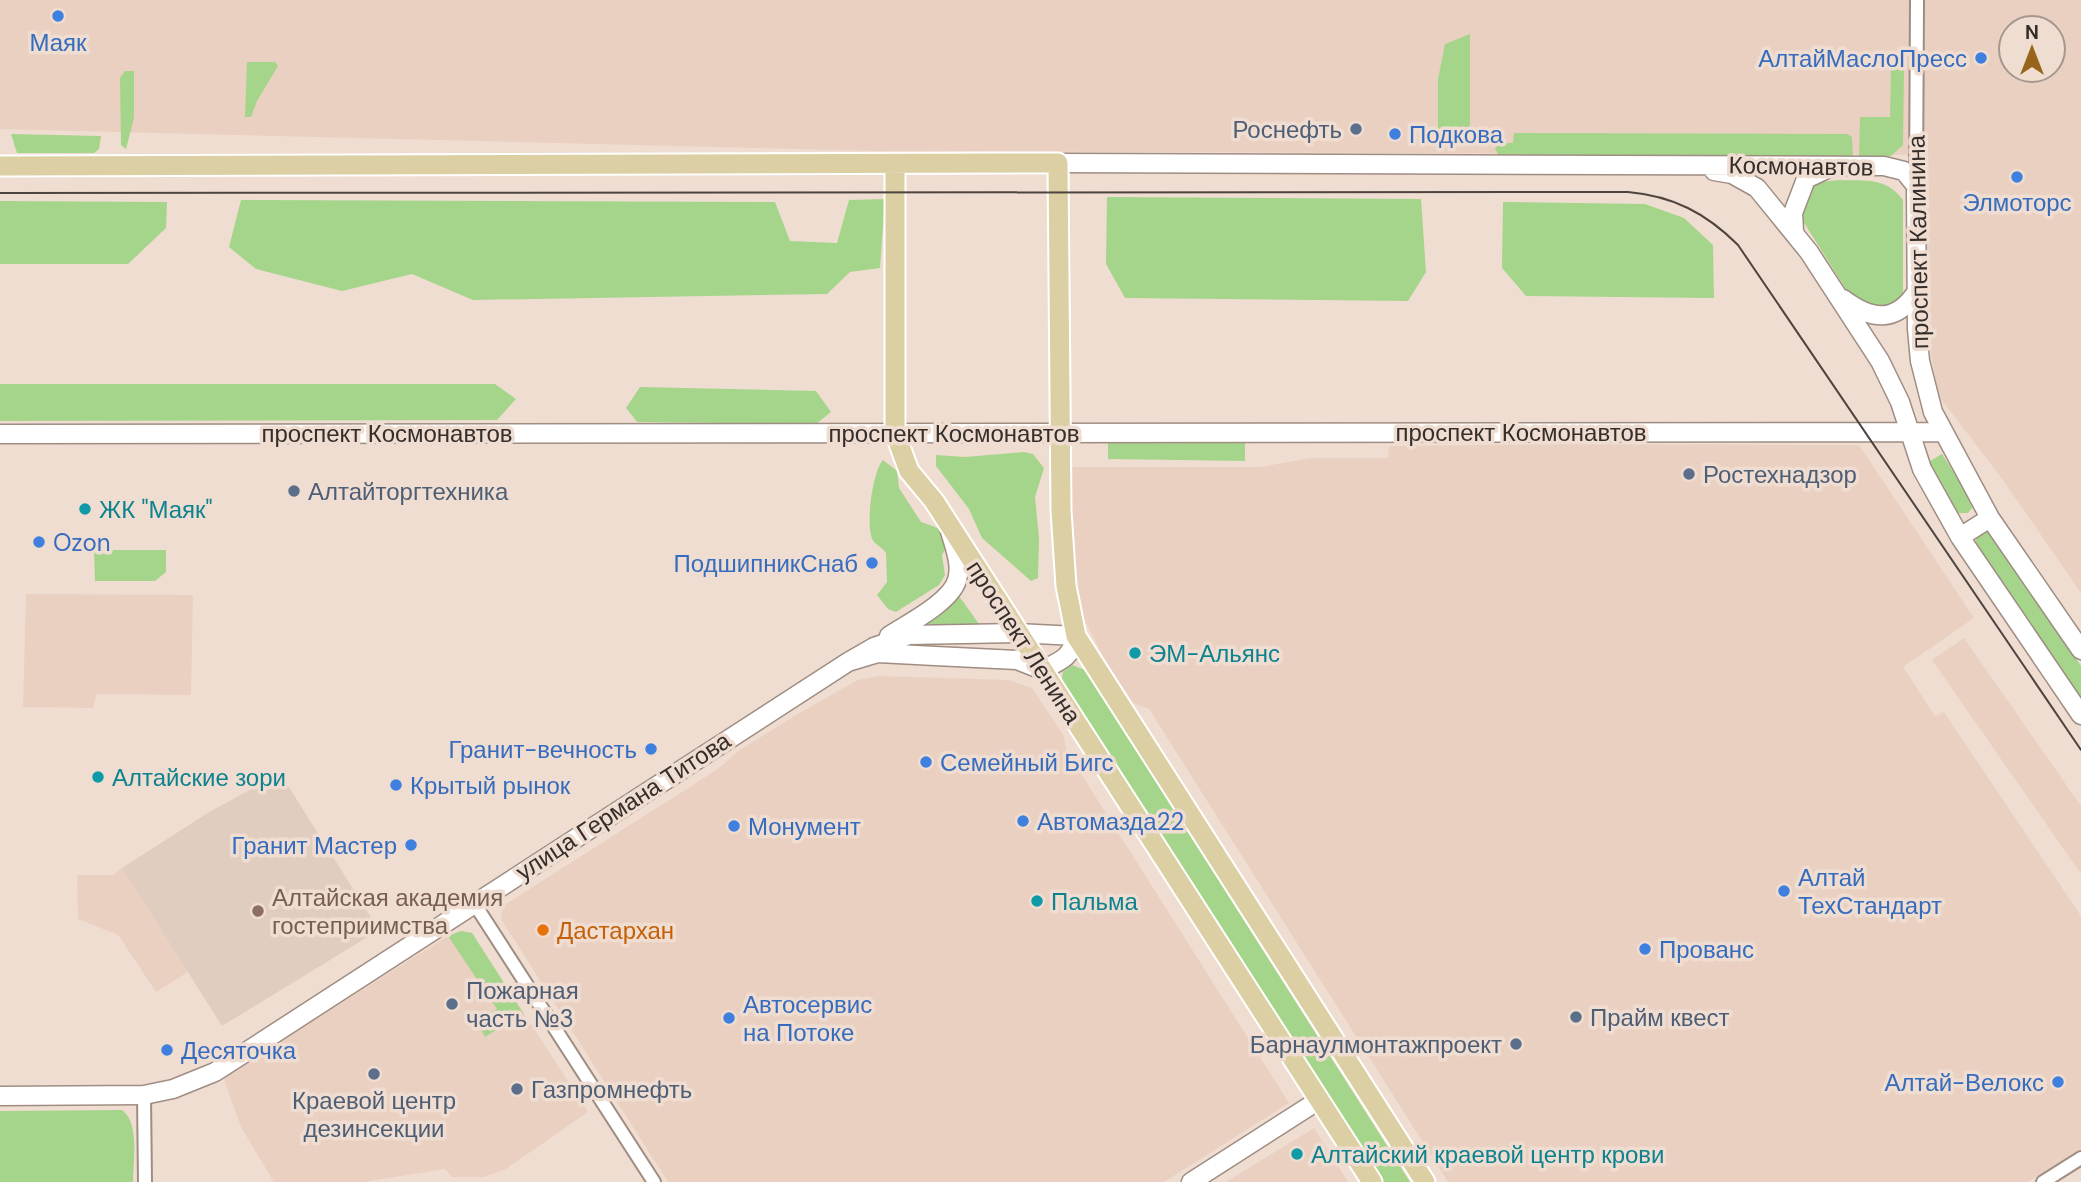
<svg xmlns="http://www.w3.org/2000/svg" width="2081" height="1182" font-family="'DM Sans',sans-serif">
  <rect width="100%" height="100%" fill="#f0ddd1"/>
  <path fill="#ead0c1" fill-rule="evenodd" d="M0,0H2081V593L2003,480L1938,395L1926,324L1927,155L876,151L0,129ZM2011,28H2053V70H2011Z
    M1565,444L1859,445L1974,618L1903,667L1935,716L1944,712L2081,916V1148L2028,1182H1448L1149,709L1133,703L1103,657L1084,619L1075,583L1068,467H1261L1310,458H1388L1389,446Z
    M26,594L193,595L191,695L97,694L93,708L23,707Z
    M1964,638L2081,806V874L1932,660Z
    M878,676L1009,680L1032,688L1064,736L1066,750L1289,1103L1164,1182H668L501,919L503,906L718,769L738,751L801,712L858,680Z
    M122,868L188,972L156,992L118,935L78,919L77,875H113Z
    M461,931L472,933L478,942L588,1112L506,1169L484,1177H452L445,1169L364,1182H274L241,1127L223,1077L448,936Z
    M1314,1128L1348,1182H1226Z"/>
  <path fill="#e1ccc0" d="M280,773L379,930L222,1026L122,868L206,814Z"/>
  <path fill="#a4d58b" d="M1470,34V131H1438V79L1445,44Z
    M247,62H275L278,66L257,101L251,117H245Z
    M1891,69H1904L1903,145L1891,156L1859,157L1860,117H1890Z
    M125,71H134V118L126,149L121,145L120,78Z
    M1514,133L1847,134L1852,137L1853,158H1501L1495,149L1498,143H1513Z
    M11,134L101,136L99,149L94,153H17Z
    M1840,180C1866,181 1886,177 1903,200V294L1899,302L1891,306L1870,305L1849,294L1801,218C1808,188 1807,182 1840,180Z
    M1107,197L1421,199L1426,272L1408,301L1125,298L1106,264Z
    M885,199L880,268L850,272L827,294L473,300L412,274L342,291L256,269L229,247L241,200L775,202L790,241L837,243L849,200Z
    M0,201L167,202L166,228L128,264H0Z
    M1503,202L1645,204L1684,218L1713,245L1714,298L1526,296L1502,268Z
    M0,384H495L516,399L497,420L0,421Z
    M640,387L816,391L831,412L816,424L637,422L626,408Z
    M1108,438L1245,439V461L1108,459Z
    M1024,452L1033,454L1044,468L1035,497L1039,538L1038,578L1031,581L982,538L969,509L936,466V455L965,457Z
    M1942,454L1971,500L1972,508L1968,513H1957L1925,464Z
    M883,460L897,471L899,488L921,522L938,528L947,546L942,555L945,575L939,585L896,612L888,609L877,595L887,582L886,553C883,548 878,546 874,542C864,529 873,470 883,460Z
    M1986,529L1994,534L2081,666V701L1976,544V535Z
    M94,550H166V572L155,581H95Z
    M959,596L979,624H922L944,611Z
    M1072,665L1085,670L1410,1182H1381L1061,683L1063,672Z
    M461,931L472,933L523,1013L485,1037L477,1022L497,1009L448,936Z
    M122,1110C140,1123 133,1161 133,1182H0V1111Z"/>
  <g fill="none" stroke-linecap="round" stroke-linejoin="round">
    <g stroke="#9f8d82" stroke-width="16">
      <path id="street" d="M1916,186L1917,0
        M474,903L654,1182
        M144,1095L145,1182
        M2043,1182L2081,1158"/>
    </g>
    <g stroke="#9f8d82" stroke-width="21">
      <path id="secondary" d="M1058,163L1884,166L1904,171L1916,186L1917,329L1920,361L1933,412L1990,518L2081,650
        M1714,171L1732,174L1757,188L1809,252L1880,361L1900,402L1922,469L1960,537L2081,715
        M1794,231L1793,213L1806,179L1829,168
        M1843,299C1871,320 1896,324 1917,291
        M0,434L1943,432
        M1960,537L1990,518
        M889,636C907,624 951,602 957,580C962,565 954,546 950,531
        M0,1096L144,1095L173,1089L215,1072L848,662L874,647L909,635L1017,633L1076,636C1072,657 1061,661 1042,670L1017,660L935,656L878,653L848,662
        M1191,1182L1319,1100"/>
    </g>
    <g stroke="#fff" stroke-width="23">
      <path id="primary" d="M895,164V433L909,471L934,501L1372,1182
        M0,166L1058,163L1061,511L1066,586L1076,636L1425,1182"/>
    </g>
    <use href="#street" stroke="#fff" stroke-width="12"/>
    <use href="#secondary" stroke="#fff" stroke-width="18"/>
    <use href="#primary" stroke="#dbcfa3" stroke-width="19"/>
    <path stroke="#4d443f" stroke-width="2" d="M0,193L1628,192C1673,196 1706,213 1738,245L2081,750"/>
  </g>
  <g fill="#3f7fe0" stroke="#f0ddd1" stroke-width="2.5">
    <circle cx="58" cy="16" r="7"/>
    <circle cx="1981" cy="58" r="7"/>
    <circle cx="1395" cy="134" r="7"/>
    <circle cx="2017" cy="177" r="7"/>
    <circle cx="39" cy="542" r="7"/>
    <circle cx="872" cy="563" r="7"/>
    <circle cx="651" cy="749" r="7"/>
    <circle cx="926" cy="762" r="7"/>
    <circle cx="396" cy="785" r="7"/>
    <circle cx="1023" cy="821" r="7"/>
    <circle cx="734" cy="826" r="7"/>
    <circle cx="411" cy="845" r="7"/>
    <circle cx="1784" cy="891" r="7"/>
    <circle cx="1645" cy="949" r="7"/>
    <circle cx="729" cy="1018" r="7"/>
    <circle cx="167" cy="1050" r="7"/>
    <circle cx="2058" cy="1082" r="7"/>
  </g>
  <g fill="#5c6f8a" stroke="#f0ddd1" stroke-width="2.5">
    <circle cx="1356" cy="129" r="7"/>
    <circle cx="1689" cy="474" r="7"/>
    <circle cx="294" cy="491" r="7"/>
    <circle cx="452" cy="1004" r="7"/>
    <circle cx="1576" cy="1017" r="7"/>
    <circle cx="1516" cy="1044" r="7"/>
    <circle cx="374" cy="1074" r="7"/>
    <circle cx="517" cy="1089" r="7"/>
  </g>
  <g fill="#0f9aa8" stroke="#f0ddd1" stroke-width="2.5">
    <circle cx="85" cy="509" r="7"/>
    <circle cx="1135" cy="653" r="7"/>
    <circle cx="98" cy="777" r="7"/>
    <circle cx="1037" cy="901" r="7"/>
    <circle cx="1297" cy="1154" r="7"/>
  </g>
  <circle fill="#8d6e63" stroke="#f0ddd1" stroke-width="2.5" cx="258" cy="911" r="7"/>
  <circle fill="#e8710a" stroke="#f0ddd1" stroke-width="2.5" cx="543" cy="930" r="7"/>
  <g text-anchor="middle" dominant-baseline="central" stroke-width="7" stroke-linejoin="round" paint-order="stroke">
    <g font-size="24" fill="#366cbe" stroke="#f0ddd1" text-anchor="start">
      <text x="58" y="42" text-anchor="middle">Маяк</text>
      <text x="1967" y="58" text-anchor="end">АлтайМаслоПресс</text>
      <text x="1409" y="134">Подкова</text>
      <text x="2017" y="202" text-anchor="middle">Элмоторс</text>
      <text x="53" y="542">Ozon</text>
      <text x="858" y="563" text-anchor="end">ПодшипникСнаб</text>
      <text x="637" y="749" text-anchor="end">Гранит-вечность</text>
      <text x="940" y="762">Семейный Бигс</text>
      <text x="410" y="785">Крытый рынок</text>
      <text x="1037" y="821">Автомазда22</text>
      <text x="748" y="826">Монумент</text>
      <text x="397" y="845" text-anchor="end">Гранит Мастер</text>
      <text x="1798" y="877">Алтай<tspan x="1798" dy="28">ТехСтандарт</tspan></text>
      <text x="1659" y="949">Прованс</text>
      <text x="743" y="1004">Автосервис<tspan x="743" dy="28">на Потоке</tspan></text>
      <text x="181" y="1050">Десяточка</text>
      <text x="2044" y="1082" text-anchor="end">Алтай-Велокс</text>
    </g>
    <g font-size="24" fill="#4e5e75" stroke="#f0ddd1" text-anchor="start">
      <text x="1342" y="129" text-anchor="end">Роснефть</text>
      <text x="1703" y="474">Ростехнадзор</text>
      <text x="308" y="491">Алтайторгтехника</text>
      <text x="466" y="990">Пожарная<tspan x="466" dy="28">часть №3</tspan></text>
      <text x="1590" y="1017">Прайм квест</text>
      <text x="1502" y="1044" text-anchor="end">Барнаулмонтажпроект</text>
      <text x="531" y="1089">Газпромнефть</text>
      <text x="374" y="1100" text-anchor="middle">Краевой центр<tspan x="374" dy="28">дезинсекции</tspan></text>
    </g>
    <g font-size="24" fill="#362e2a" stroke="#f0ddd1">
      <text transform="translate(1801 166) rotate(1)">Космонавтов</text>
      <text transform="translate(1918 242) rotate(-91)">проспект Калинина</text>
      <text x="1521" y="432">проспект Космонавтов</text>
      <text x="387" y="433">проспект Космонавтов</text>
      <text x="954" y="433">проспект Космонавтов</text>
      <text transform="translate(1024 642) rotate(57)">проспект Ленина</text>
      <text transform="translate(623 806) rotate(-33)">улица Германа Титова</text>
    </g>
    <g font-size="24" fill="#0d838f" stroke="#f0ddd1" text-anchor="start">
      <text x="99" y="509">ЖК "Маяк"</text>
      <text x="1149" y="653">ЭМ-Альянс</text>
      <text x="112" y="777">Алтайские зори</text>
      <text x="1051" y="901">Пальма</text>
      <text x="1311" y="1154">Алтайский краевой центр крови</text>
    </g>
    <g font-size="24" fill="#785e54" stroke="#f0ddd1" text-anchor="start">
      <text x="272" y="897">Алтайская академия<tspan x="272" dy="28">гостеприимства</tspan></text>
    </g>
    <g font-size="24" fill="#c56008" stroke="#f0ddd1" text-anchor="start">
      <text x="557" y="930">Дастархан</text>
    </g>
  </g>
  <g transform="translate(2032 49)"><circle r="33" fill="#f0ddd1" stroke="#a6978e" stroke-width="2"/>
  <path d="M0-5L12 26L0 18L-12 26Z" fill="#98631a"/>
  <text y="-10" font-size="19" font-weight="bold" text-anchor="middle" fill="#362e2a">N</text>
  </g>
</svg>
